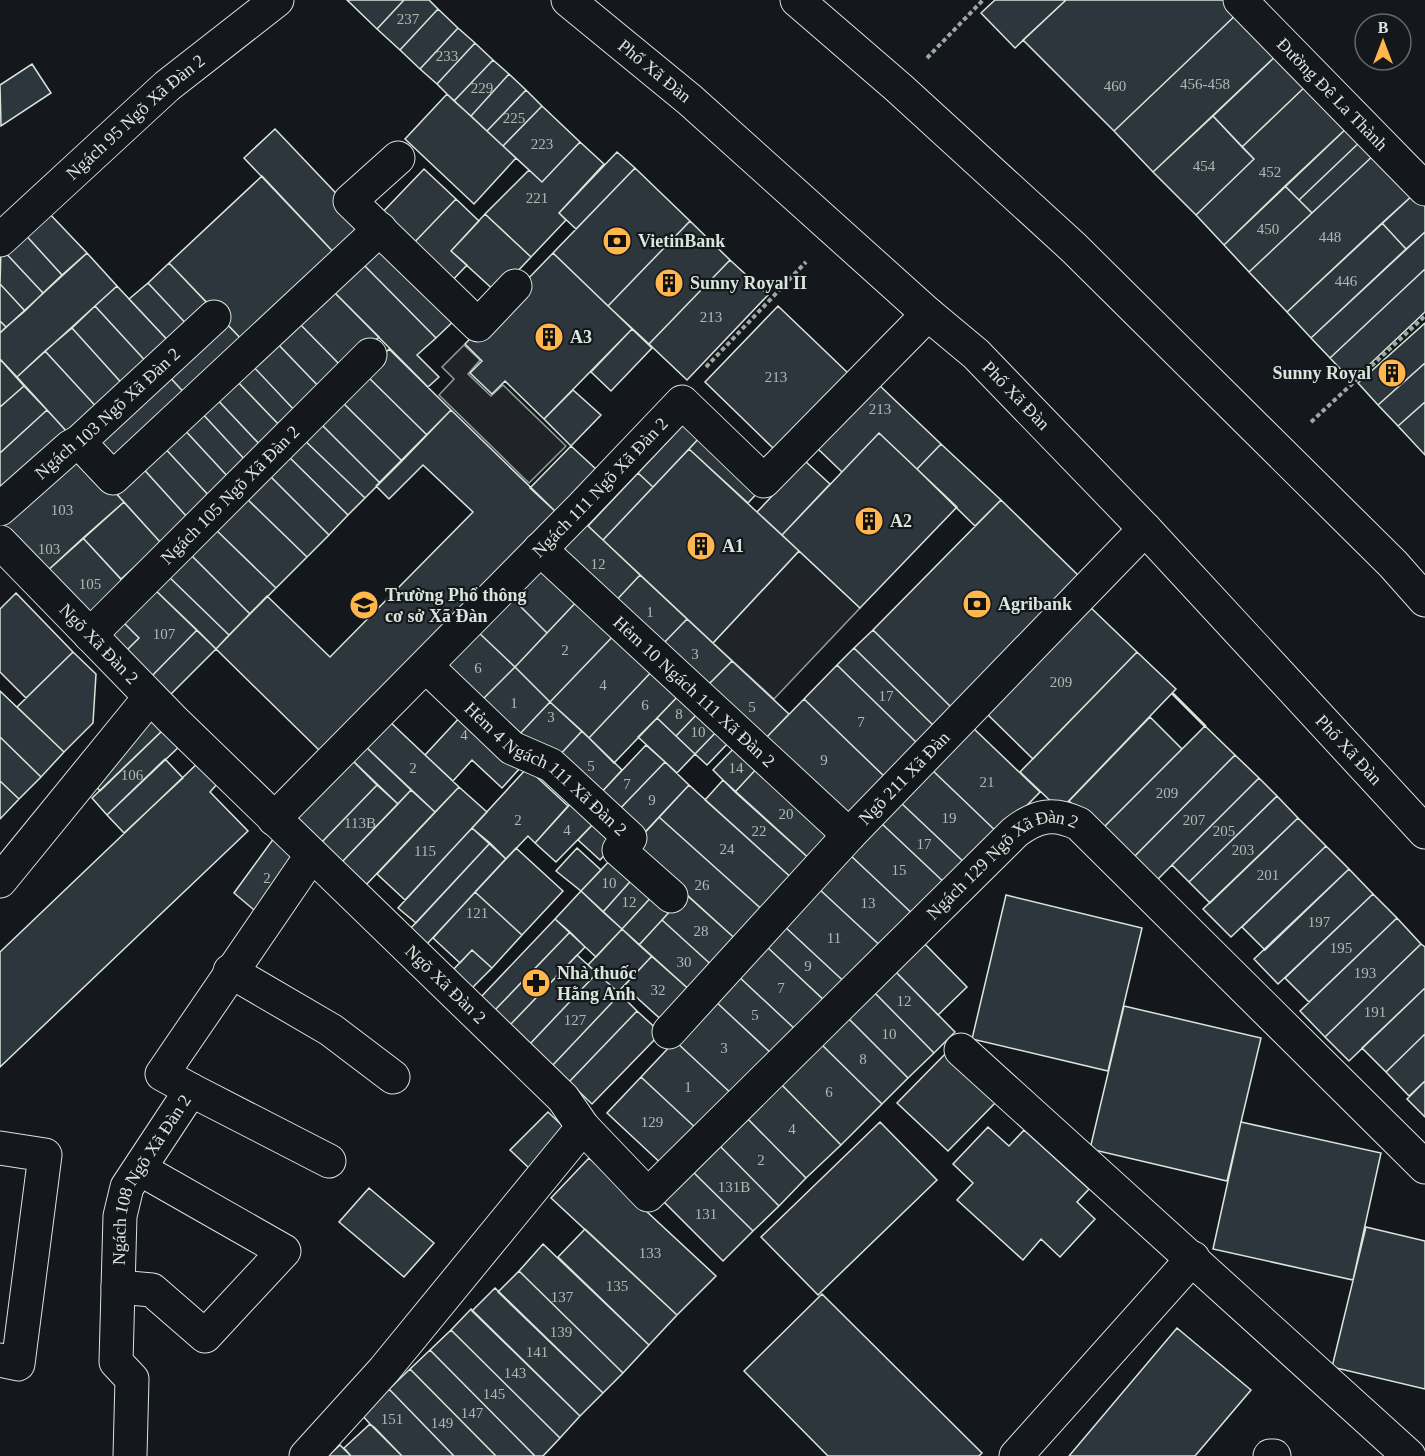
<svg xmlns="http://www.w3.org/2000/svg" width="1425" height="1456" font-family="Georgia,serif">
  <rect width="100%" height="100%" fill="#14181c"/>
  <path fill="#202428" stroke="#939e99" stroke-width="1.5" d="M464,345L480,360L468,374L491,396L503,385L566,446L529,483L439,395L454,379L442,367Z
    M799,551L860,608L774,699L713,643Z"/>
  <path fill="#2c363c" stroke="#d8e6dc" stroke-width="1.5" d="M347,0H404L377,29Z
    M404,0H429L438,9L400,50L377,29Z
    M995,0H1066L1015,48L981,13Z
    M1066,0H1229L1240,11L1114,131L1023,40Z
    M438,9L458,28L420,69L400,50Z
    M1240,11L1280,52L1153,172L1114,131Z
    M458,28L475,43L437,84L420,69Z
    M475,43L493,60L454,101L437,84Z
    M1280,52L1309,83L1242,147L1213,116Z
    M493,60L509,74L471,116L454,101Z
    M32,64L51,93L1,126L0,85Z
    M509,74L526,90L487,131L471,116Z
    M1309,83L1350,125L1224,245L1196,215L1254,159L1242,147Z
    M526,90L542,106L503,146L487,131Z
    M447,94L516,158L474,204L405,139Z
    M542,106L580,142L542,182L503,146Z
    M1213,116L1254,159L1196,215L1153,172Z
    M1350,125L1363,139L1299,200L1285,186Z
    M275,129L370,229L339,258L244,158Z
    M1363,139L1376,153L1312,213L1299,200Z
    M580,142L604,164L559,213L566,220L531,257L485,214L529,170L542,182Z
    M617,152L635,168L576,229L559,213Z
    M1376,153L1414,194L1287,312L1249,272Z
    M635,168L690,221L608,306L553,253Z
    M424,169L456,199L408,249L376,219Z
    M262,176L339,258L246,344L169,263Z
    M1285,186L1312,213L1249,272L1224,245Z
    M1414,194L1425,205V232L1406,249L1382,223Z
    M456,199L479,221L451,251L467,265L447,286L408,249Z
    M45,209L87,253L62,275L22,231Z
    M485,214L531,257L497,293L451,251Z
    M690,221L730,260L649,344L608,306Z
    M1382,223L1406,249L1311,338L1287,312Z
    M22,231L62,275L43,293L1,248Z
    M1425,232V269L1330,358L1311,338Z
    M383,237L460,315L436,338L359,260Z
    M1,248L43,293L25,311L0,284Z
    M87,253L117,286L17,377L0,359V333Z
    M553,253L632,329L544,419L505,381L492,394L470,373L482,361L465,344Z
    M359,260L436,338L417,355L439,377L428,387L330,288Z
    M730,260L768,295L687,380L649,344Z
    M169,263L214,310L192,330L148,283Z
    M1425,269V312L1352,381L1330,358Z
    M148,283L192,330L174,347L129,299Z
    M0,284L25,311L6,327L0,321Z
    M117,286L174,347L151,367L95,306Z
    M330,288L379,337L345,370L296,320Z
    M95,306L151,367L127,389L72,328Z
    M778,306L848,373L774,449L705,382Z
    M222,319L246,344L189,398L165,372Z
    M296,320L345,370L323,391L274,340Z
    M0,321L6,327L0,333Z
    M1425,323V363L1378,405L1358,383Z
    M72,328L127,389L102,413L45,351Z
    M632,329L652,348L611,391L591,372Z
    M274,340L323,391L298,414L250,363Z
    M389,349L451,410L427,435L365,374Z
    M45,351L102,413L69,434L17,377Z
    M0,359L24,386L0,407Z
    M250,363L298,414L283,429L234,378Z
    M1425,363V402L1398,426L1378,405Z
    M165,372L189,398L114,468L90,442Z
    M365,374L427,435L402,461L339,399Z
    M234,378L283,429L263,448L214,396Z
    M879,385L941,444L917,469L879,433L842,472L817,448Z
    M24,386L47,410L0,453V407Z
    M573,390L601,415L571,446L544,419Z
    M214,396L263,448L248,463L199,410Z
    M339,399L402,461L380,483L318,421Z
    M1425,402V455L1398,426Z
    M47,410L69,434L0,497V453Z
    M199,410L248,463L230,479L181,426Z
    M451,410L556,512L320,751L216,649L267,596L330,657L473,512L423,465L389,499L376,486Z
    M688,420L703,434L653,487L638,473Z
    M318,421L380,483L365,498L301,437Z
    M181,426L230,479L211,498L161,444Z
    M879,433L957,507L860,608L782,535Z
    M703,434L761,489L748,503L689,449Z
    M301,437L365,498L348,515L285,453Z
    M161,444L211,498L188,518L139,464Z
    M941,444L1001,500L975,526L917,469Z
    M571,446L597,470L556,512L530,488Z
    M689,449L799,551L713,643L603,540Z
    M76,450L124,502L45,573L0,523Z
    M285,453L348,515L329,535L266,472Z
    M805,461L830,484L782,535L757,512Z
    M139,464L188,518L161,543L112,489Z
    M266,472L329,535L307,557L243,495Z
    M638,473L653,487L603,540L588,526Z
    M243,495L307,557L276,588L212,526Z
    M1001,500L1081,578L952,708L873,630Z
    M124,502L161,543L121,579L83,538Z
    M585,523L640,575L612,605L557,553Z
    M212,526L276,588L250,614L187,551Z
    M83,538L129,588L90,623L45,573Z
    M187,551L250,614L229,635L165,573Z
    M544,564L580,598L547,633L511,597Z
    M165,573L229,635L216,649L151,586Z
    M640,575L687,619L659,648L612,605Z
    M151,586L197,630L148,680L123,654L139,638L120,619Z
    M16,593L73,652L26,698L0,672V609Z
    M511,597L547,633L515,667L478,632Z
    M580,598L617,632L550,702L515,667Z
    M1089,606L1137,652L1033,759L986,713Z
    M120,619L139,638L123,654L103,635Z
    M687,619L732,661L704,689L659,648Z
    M197,630L216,649L169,696L148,680Z
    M873,630L952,708L934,726L854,648Z
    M478,632L515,667L478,704L441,669Z
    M617,632L655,668L589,738L550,702Z
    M854,648L934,726L918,744L837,665Z
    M73,652L96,674L93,723L64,752L17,707Z
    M1137,652L1176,689L1060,810L1020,772Z
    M732,661L789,714L761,743L704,689Z
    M837,665L918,744L886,778L804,699Z
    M515,667L550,702L515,739L478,704Z
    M655,668L682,692L614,763L589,738Z
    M0,691L64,752L41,777L0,737Z
    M682,692L701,710L676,736L657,718Z
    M804,699L886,778L843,821L761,743Z
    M550,702L582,731L556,759L515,739Z
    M701,710L720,728L695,754L676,736Z
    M462,715L520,768L502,788L472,760L453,781L425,755Z
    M151,717L165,728L100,791L90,780Z
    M1150,717L1182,749L1100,831L1069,801Z
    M657,718L695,754L677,773L638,737Z
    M388,720L459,787L435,812L364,745Z
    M971,726L1040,792L999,834L930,768Z
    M1205,726L1235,755L1130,861L1100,831Z
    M165,728L182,744L107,815L92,798Z
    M720,728L732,739L707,765L695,754Z
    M582,731L622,770L597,797L556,759Z
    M0,737L41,777L19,799L0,781Z
    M364,745L411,790L398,804L351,759Z
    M646,745L665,762L614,815L597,797Z
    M737,745L760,765L735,792L713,770Z
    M1235,755L1259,778L1154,883L1130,861Z
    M165,759L183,778L124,833L107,815Z
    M351,759L377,785L321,843L295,818Z
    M199,762L219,782L210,792L248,831L0,1067V952Z
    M665,762L689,785L640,838L614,815Z
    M760,765L837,836L813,862L735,792Z
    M527,768L568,806L535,843L528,836L506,859L472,828Z
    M930,768L999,834L968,866L899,801Z
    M1259,778L1277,796L1189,882L1172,865Z
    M723,780L813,862L795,881L705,800Z
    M0,781L19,799L0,819Z
    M377,785L398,804L342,862L321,843Z
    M689,785L795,881L766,913L659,817Z
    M459,787L487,812L405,900L377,874Z
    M411,790L435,812L366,885L342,862Z
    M1277,796L1298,818L1210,903L1189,882Z
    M574,800L597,820L556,862L535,843Z
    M899,801L968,866L948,886L880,822Z
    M659,817L766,913L740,943L632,846Z
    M1298,818L1326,846L1231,937L1203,909Z
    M597,820L621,838L600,860L578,840Z
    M880,822L948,886L917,918L849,854Z
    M472,828L490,843L416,923L398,908Z
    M274,838L299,860L260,915L234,893Z
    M490,843L506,859L427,944L410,929Z
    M1326,846L1349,869L1265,950L1242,927Z
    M516,848L563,891L522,935L475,892Z
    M577,848L601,870L581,891L556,871Z
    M849,854L917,918L886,951L818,888Z
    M614,856L636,875L603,912L581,891Z
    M1349,869L1373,894L1278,984L1254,959Z
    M636,875L655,893L622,929L603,912Z
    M818,888L886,951L851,988L783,925Z
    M581,891L622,929L596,957L555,919Z
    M475,892L522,935L492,968L472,950L460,963L433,938Z
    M655,893L673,908L639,945L622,929Z
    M686,894L740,943L716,969L662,920Z
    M1373,894L1397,918L1309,1002L1285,978Z
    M1006,895L1142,928L1108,1071L972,1039Z
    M1397,918L1421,944L1325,1037L1300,1011Z
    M555,919L570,932L494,1011L480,998Z
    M662,920L716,969L693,993L639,945Z
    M783,925L851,988L825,1001L765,945Z
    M622,929L652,956L618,992L588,965Z
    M570,932L585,947L509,1026L494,1011Z
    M920,939L967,987L938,1015L891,967Z
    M1421,944L1425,947V988L1349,1061L1325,1037Z
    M765,945L825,1001L796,1030L737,975Z
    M472,950L492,968L469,991L450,973Z
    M577,955L597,973L529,1045L509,1026Z
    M652,956L693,993L666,1024L624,986Z
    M891,967L955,1032L934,1053L870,988Z
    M597,973L620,994L552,1066L529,1045Z
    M737,975L796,1030L773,1055L714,1000Z
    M870,988L934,1053L908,1078L844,1014Z
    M1425,988V1034L1386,1072L1362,1048Z
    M620,994L637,1011L569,1082L552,1066Z
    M714,1000L773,1055L734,1096L675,1041Z
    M1124,1006L1261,1038L1227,1181L1090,1149Z
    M637,1011L661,1033L592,1104L569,1082Z
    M844,1014L908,1078L882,1104L817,1040Z
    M1425,1034V1081L1409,1096L1386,1072Z
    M817,1040L882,1104L841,1145L777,1080Z
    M675,1041L734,1096L700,1132L641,1077Z
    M950,1049L1000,1098L948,1151L897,1103Z
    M641,1077L700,1132L666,1168L607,1113Z
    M777,1080L841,1145L806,1178L743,1114Z
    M1425,1081V1117L1407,1099Z
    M548,1112L568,1131L530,1169L510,1150Z
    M743,1114L806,1178L779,1206L715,1141Z
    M880,1122L937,1180L818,1295L761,1237Z
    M1241,1122L1381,1153L1353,1280L1213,1249Z
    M988,1127L1009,1146L1024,1130L1089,1189L1077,1202L1095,1219L1060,1257L1041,1239L1023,1260L957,1200L973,1183L953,1164Z
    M715,1141L779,1206L753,1231L689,1168Z
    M589,1158L716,1276L677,1315L551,1198Z
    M689,1168L753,1231L723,1261L659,1197Z
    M369,1188L434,1243L404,1277L339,1222Z
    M1366,1227L1425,1241V1389L1332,1367Z
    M585,1229L677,1315L649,1345L558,1257Z
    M543,1244L649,1345L623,1373L519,1271Z
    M519,1271L623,1373L603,1393L498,1292Z
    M495,1288L603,1393L580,1416L472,1311Z
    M822,1294L982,1453L979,1456H828L744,1371Z
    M471,1309L580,1416L560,1438L451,1330Z
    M1177,1328L1251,1390L1195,1456H1069Z
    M451,1330L560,1438L543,1456H535L430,1350Z
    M430,1350L535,1456H496L410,1369Z
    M410,1369L496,1456H454L389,1389Z
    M389,1389L454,1456H402L370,1424L362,1415Z
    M370,1424L375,1428L402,1456H351L344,1448Z
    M340,1445L351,1456H328Z"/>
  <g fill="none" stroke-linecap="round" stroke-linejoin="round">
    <g stroke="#d8e6dc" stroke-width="35">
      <g id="minor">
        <path id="s1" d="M1240,0L1425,189"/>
        <path d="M398,158L350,201L478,325L515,286"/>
        <path id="s2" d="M0,240L167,86L277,0"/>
        <path d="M79,442L113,478L380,229"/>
        <path id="s3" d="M0,509L70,447L79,442L214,317"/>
        <path id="s4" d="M0,542L172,719L563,1098L583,1127L384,1370L306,1456"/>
        <path id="s5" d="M540,549L849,835"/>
        <path id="s6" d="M90,635L370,355"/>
        <path id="s7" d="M426,666L512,748L551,765L630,838L619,850L671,896"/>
        <path id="s8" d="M274,819L581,508L682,402L764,481L928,314"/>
        <path d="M0,881L150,697"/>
        <path d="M230,971L331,1030L393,1077"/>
        <path id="s9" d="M669,1032L849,835L1145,529"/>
        <path d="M961,1050L1409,1456"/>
        <path d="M191,1090L329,1161"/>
        <path id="s10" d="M583,1127L648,1195L1015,832C1037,815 1054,812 1079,824L1425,1167"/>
        <path d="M0,1148L45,1155L18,1364L0,1360"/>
        <path d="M118,1287L152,1290L205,1336L284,1251L140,1169"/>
        <path id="s11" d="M130,1456L132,1379L116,1362L120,1216L127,1187L191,1090L162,1074L311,856"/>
        <path d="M1016,1456L1193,1258"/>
        <path d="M1270,1456H1274"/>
      </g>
    </g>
    <g stroke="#d8e6dc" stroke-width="35">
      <g id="major">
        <path id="s12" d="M568,0L690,100L928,314L976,354L1145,529L1425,832"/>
        <path d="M797,0L899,88L1074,248L1393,564L1425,600"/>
      </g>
    </g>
    <path stroke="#9da8a2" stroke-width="4" stroke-dasharray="4.5 3" stroke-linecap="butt" d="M927,58L983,0
      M706,367L806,262
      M1311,422L1425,316"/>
    <use href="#minor" stroke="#14181c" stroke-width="33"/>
    <use href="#major" stroke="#14181c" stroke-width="33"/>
    <path stroke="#d8e6dc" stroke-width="3" d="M1173,694L1205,726"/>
  </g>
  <defs>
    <g id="bank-disc" transform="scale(1.5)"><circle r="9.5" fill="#ffb74d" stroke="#14181c"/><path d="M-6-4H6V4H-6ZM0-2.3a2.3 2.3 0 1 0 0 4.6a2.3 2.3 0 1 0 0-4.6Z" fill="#111"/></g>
    <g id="building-disc" transform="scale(1.5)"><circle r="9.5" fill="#ffb74d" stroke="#14181c"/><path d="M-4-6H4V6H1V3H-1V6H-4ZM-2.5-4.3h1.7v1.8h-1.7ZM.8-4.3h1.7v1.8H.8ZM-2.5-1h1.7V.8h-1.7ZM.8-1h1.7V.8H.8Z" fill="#111"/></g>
    <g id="school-disc" transform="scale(1.5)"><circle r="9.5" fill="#ffb74d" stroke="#14181c"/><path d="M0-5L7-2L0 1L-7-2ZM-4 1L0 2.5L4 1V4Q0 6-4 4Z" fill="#111"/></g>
    <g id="pharmacy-disc" transform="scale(1.5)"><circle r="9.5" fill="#ffb74d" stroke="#14181c"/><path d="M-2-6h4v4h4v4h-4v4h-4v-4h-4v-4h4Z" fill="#111"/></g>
  </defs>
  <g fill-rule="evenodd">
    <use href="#bank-disc" x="617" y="241"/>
    <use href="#building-disc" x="669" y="283"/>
    <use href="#building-disc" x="549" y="337"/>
    <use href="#building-disc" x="1392" y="373"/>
    <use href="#building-disc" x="869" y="521"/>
    <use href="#building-disc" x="701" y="546"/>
    <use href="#bank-disc" x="977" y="604"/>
    <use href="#school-disc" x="364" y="605"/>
    <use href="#pharmacy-disc" x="536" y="983"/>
  </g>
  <g text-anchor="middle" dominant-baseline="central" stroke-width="4.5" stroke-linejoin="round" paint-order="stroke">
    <g font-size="15" fill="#adbab4">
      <text x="408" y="19">237</text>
      <text x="447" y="56">233</text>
      <text x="1205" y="84">456-458</text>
      <text x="1115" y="86">460</text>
      <text x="482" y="88">229</text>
      <text x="514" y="118">225</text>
      <text x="542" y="144">223</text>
      <text x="1204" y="166">454</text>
      <text x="1270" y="172">452</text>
      <text x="537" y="198">221</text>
      <text x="1268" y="229">450</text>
      <text x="1330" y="237">448</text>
      <text x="1346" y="281">446</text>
      <text x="711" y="317">213</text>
      <text x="776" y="377">213</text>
      <text x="880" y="409">213</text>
      <text x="62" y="510">103</text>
      <text x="49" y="549">103</text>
      <text x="598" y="564">12</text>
      <text x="90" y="584">105</text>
      <text x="650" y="612">1</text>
      <text x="164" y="634">107</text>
      <text x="565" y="650">2</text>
      <text x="695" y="654">3</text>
      <text x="478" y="668">6</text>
      <text x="1061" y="682">209</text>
      <text x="603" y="685">4</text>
      <text x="886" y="696">17</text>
      <text x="514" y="703">1</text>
      <text x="645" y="705">6</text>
      <text x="752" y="707">5</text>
      <text x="679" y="714">8</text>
      <text x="551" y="717">3</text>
      <text x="861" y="722">7</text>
      <text x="698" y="732">10</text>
      <text x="464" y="735">4</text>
      <text x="824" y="760">9</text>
      <text x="591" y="766">5</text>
      <text x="413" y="768">2</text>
      <text x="736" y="768">14</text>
      <text x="132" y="775">106</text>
      <text x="987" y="782">21</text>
      <text x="627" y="784">7</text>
      <text x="1167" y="793">209</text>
      <text x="652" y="800">9</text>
      <text x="786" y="814">20</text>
      <text x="949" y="818">19</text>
      <text x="518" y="820">2</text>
      <text x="1194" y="820">207</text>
      <text x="360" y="823">113B</text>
      <text x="567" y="830">4</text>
      <text x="759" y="831">22</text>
      <text x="1224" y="831">205</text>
      <text x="924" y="844">17</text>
      <text x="727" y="849">24</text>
      <text x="1243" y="850">203</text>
      <text x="425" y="851">115</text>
      <text x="899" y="870">15</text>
      <text x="1268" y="875">201</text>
      <text x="267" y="878">2</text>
      <text x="609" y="883">10</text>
      <text x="702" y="885">26</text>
      <text x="629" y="902">12</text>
      <text x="868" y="903">13</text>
      <text x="477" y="913">121</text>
      <text x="1319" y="922">197</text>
      <text x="701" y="931">28</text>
      <text x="834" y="938">11</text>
      <text x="1341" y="948">195</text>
      <text x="684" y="962">30</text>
      <text x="808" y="966">9</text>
      <text x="1365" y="973">193</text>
      <text x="781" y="988">7</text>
      <text x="658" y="990">32</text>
      <text x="904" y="1001">12</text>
      <text x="1375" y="1012">191</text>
      <text x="755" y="1015">5</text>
      <text x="575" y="1020">127</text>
      <text x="889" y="1034">10</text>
      <text x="724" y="1048">3</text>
      <text x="863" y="1059">8</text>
      <text x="688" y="1087">1</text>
      <text x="829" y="1092">6</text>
      <text x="652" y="1122">129</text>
      <text x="792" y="1129">4</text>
      <text x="761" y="1160">2</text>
      <text x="734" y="1187">131B</text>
      <text x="706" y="1214">131</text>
      <text x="650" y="1253">133</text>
      <text x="617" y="1286">135</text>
      <text x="562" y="1297">137</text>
      <text x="561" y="1332">139</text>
      <text x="537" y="1352">141</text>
      <text x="515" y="1373">143</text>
      <text x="494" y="1394">145</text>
      <text x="472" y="1413">147</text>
      <text x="392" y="1419">151</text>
      <text x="442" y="1423">149</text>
    </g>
    <g font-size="18" fill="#d8e6dc" stroke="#14181c">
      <text stroke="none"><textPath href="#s12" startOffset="112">Phố Xã Đàn</textPath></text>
      <text stroke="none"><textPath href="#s1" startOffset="132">Đường Đê La Thành</textPath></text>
      <text stroke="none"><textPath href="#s2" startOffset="183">Ngách 95 Ngõ Xã Đàn 2</textPath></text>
      <text stroke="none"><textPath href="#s12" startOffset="598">Phố Xã Đàn</textPath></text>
      <text stroke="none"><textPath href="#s3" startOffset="144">Ngách 103 Ngõ Xã Đàn 2</textPath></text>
      <text stroke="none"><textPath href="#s8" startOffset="465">Ngách 111 Ngõ Xã Đàn 2</textPath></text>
      <text stroke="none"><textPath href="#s6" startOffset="198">Ngách 105 Ngõ Xã Đàn 2</textPath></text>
      <text stroke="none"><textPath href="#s4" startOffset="142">Ngõ Xã Đàn 2</textPath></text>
      <text stroke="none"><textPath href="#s5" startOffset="210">Hẻm 10 Ngách 111 Xã Đàn 2</textPath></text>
      <text stroke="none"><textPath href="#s12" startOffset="1084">Phố Xã Đàn</textPath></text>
      <text stroke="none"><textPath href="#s7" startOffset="159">Hẻm 4 Ngách 111 Xã Đàn 2</textPath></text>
      <text stroke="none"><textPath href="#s9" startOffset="346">Ngõ 211 Xã Đàn</textPath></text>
      <text stroke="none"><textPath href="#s10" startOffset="584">Ngách 129 Ngõ Xã Đàn 2</textPath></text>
      <text stroke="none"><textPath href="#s4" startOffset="628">Ngõ Xã Đàn 2</textPath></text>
      <text stroke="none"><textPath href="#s11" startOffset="291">Ngách 108 Ngõ Xã Đàn 2</textPath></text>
    </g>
    <g font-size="18" font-weight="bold" fill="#d8e6dc" stroke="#14181c" text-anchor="start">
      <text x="638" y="241">VietinBank</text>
      <text x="690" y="283">Sunny Royal II</text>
      <text x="570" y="337">A3</text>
      <text x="1371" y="373" text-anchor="end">Sunny Royal</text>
      <text x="890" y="521">A2</text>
      <text x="722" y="546">A1</text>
      <text x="385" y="595">Trường Phổ thông<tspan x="385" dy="21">cơ sở Xã Đàn</tspan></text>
      <text x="998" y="604">Agribank</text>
      <text x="557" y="973">Nhà thuốc<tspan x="557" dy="21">Hằng Anh</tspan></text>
    </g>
  </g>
  <g transform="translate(1383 42)"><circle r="28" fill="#14181c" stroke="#626a69" stroke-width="1.5"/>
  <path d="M0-4.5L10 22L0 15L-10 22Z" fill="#ffb74d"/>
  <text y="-9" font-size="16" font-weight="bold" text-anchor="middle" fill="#d8e6dc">B</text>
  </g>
</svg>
